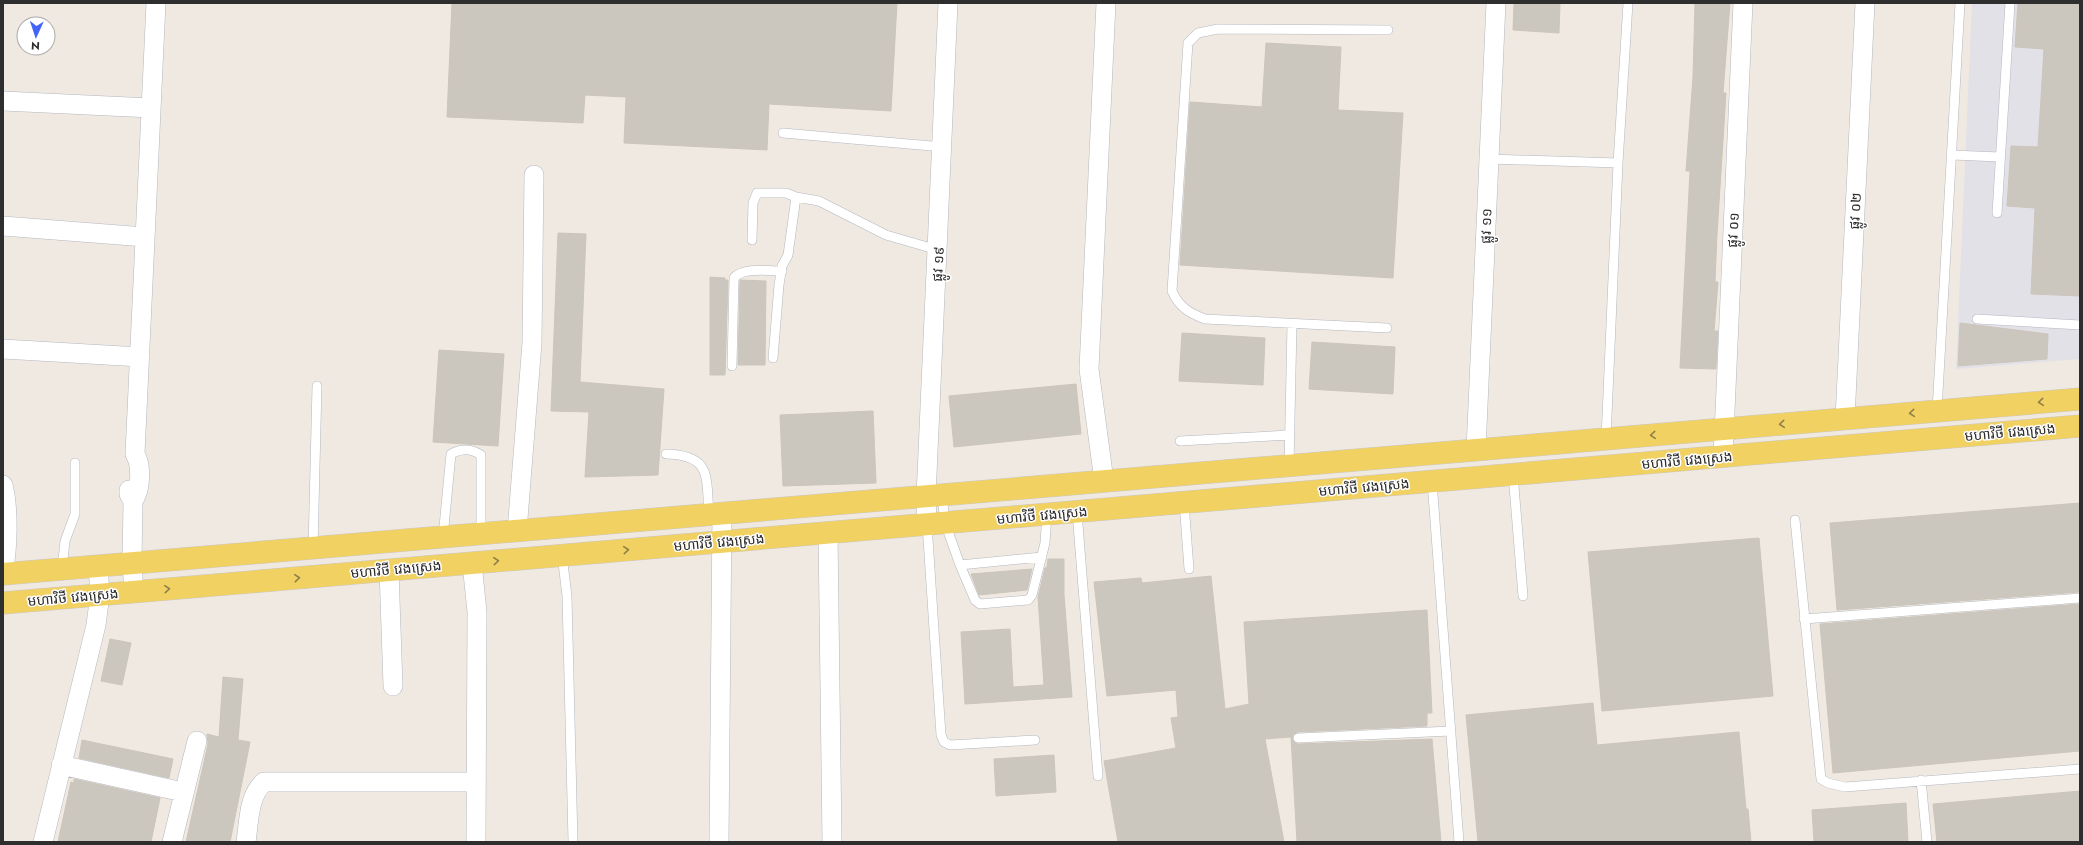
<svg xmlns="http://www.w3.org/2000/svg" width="2083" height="845" font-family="Jost,'Noto Sans Khmer',sans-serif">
  <rect width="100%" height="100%" fill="#efe9e1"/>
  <path fill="#e3e1e8" d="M1972,3H2080V359L1956,369Z"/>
  <path fill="#cbc7bf" stroke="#cbc5ba" d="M452,3H897L891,111L769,104L767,150L624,143L626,97L585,95L583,123L447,117Z
    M1514,3H1560L1559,33L1513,30Z
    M1695,3H1730L1723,93H1726L1717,234L1715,282H1718L1714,331H1718L1716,369L1680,368L1690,171H1686L1693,77Z
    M2018,3H2080V296L2031,294L2035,208L2007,206L2011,146L2038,147L2044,49L2015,47Z
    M1266,43L1341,47L1338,110L1403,113L1393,278L1180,265L1190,102L1262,107Z
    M558,233L586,234L580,382L664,389L658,475L585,477L589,412L551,411Z
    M710,277L725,278V280H728L725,375H710Z
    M740,280L766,281L765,365H738Z
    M1960,323L2048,334L2047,359L1958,366Z
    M1182,333L1265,338L1263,385L1179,381Z
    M1312,342L1395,347L1393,394L1309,389Z
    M439,350L504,354L498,446L433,442Z
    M1076,384L1081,434L954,447L949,396Z
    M873,411L876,483L783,486L780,415Z
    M2080,503V592L1837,610L1830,523Z
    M1759,538L1773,696L1602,711L1588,552Z
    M1048,559H1064V595L1072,697L965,704L961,632L1010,629L1013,687L1044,685L1038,597L1045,568L1047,567Z
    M1032,569L1027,590L979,595L971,574Z
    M1211,576L1225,709L1249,704L1244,622L1427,610L1432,713H1427V726L1298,732L1293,735L1292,739L1295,743L1298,744L1432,739L1441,842H1297L1291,737L1265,739L1284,842H1118L1104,761L1176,748L1171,718L1178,717L1176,690L1107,696L1094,582L1141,578L1142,583Z
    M2080,604V751L1833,773L1820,624Z
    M110,639L131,643L122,685L101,681Z
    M223,677L243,679L238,740L250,742L230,842H186L208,744L207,734L219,737Z
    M1593,703L1597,745L1739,732L1746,809H1748L1751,842H1478L1466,715Z
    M82,740L173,759L169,778L79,758Z
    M1054,755L1056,792L996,796L994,759Z
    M74,779L160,798L151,842H58L71,782L74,783Z
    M2080,791V842H1937L1933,804Z
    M1906,803L1908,842H1814L1812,810Z"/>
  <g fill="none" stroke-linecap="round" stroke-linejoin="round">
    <g stroke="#b4b7c1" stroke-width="10">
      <path id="lane" d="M783,133L943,147
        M1952,155L2000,157
        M1489,159L1618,163
        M1997,213L2010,3
        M752,240L753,203L757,193H786L796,197
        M1977,319L2080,325
        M1387,328L1205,319C1189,313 1179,307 1172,291L1188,43L1198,33L1218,29L1388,30
        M773,358L779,285L782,266L788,255L796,197L819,201L886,235L938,250
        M732,366L734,278C742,267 769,271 782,271
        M1937,411L1960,3
        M1606,439L1618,163L1628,3
        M1180,441L1290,435
        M666,454C712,455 706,477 709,514
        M1289,466L1292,324
        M1513,474L1523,596
        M1432,481L1459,842
        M942,495L945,523L960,565L975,600L980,604L1028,600L1032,595L1045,543L1047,514
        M1184,502L1189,569
        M1077,512L1098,776
        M1795,520L1821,779L1828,783L1845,787L2080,769
        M927,524L941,735L944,742L950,745L1035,740
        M443,537L451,454C461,448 472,449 481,455V533
        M313,548L317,386
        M562,555L567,596L573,842
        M960,565L1042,557
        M62,569L65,541L75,514V463
        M1804,619L2080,598
        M1298,738L1451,731
        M1921,780L1927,842"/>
    </g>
    <g stroke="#b4b7c1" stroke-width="20">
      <path id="street" d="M3,101L151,108
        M3,226L145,237
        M3,349L140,357
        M1845,419L1865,3
        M1476,450L1496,3
        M1723,457L1743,3
        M1104,481L1089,369L1106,3
        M3,485C9,510 8,548 3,573
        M129,490V494L133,501L132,563L134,592
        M133,501C141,490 142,466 135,454L156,3
        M927,524L926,497L948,3
        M517,531L532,343L534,175
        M828,533L832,842
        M472,563L477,612L476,842
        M389,570L393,686
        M61,765L183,792
        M43,842L96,625L100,594L98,566
        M172,842L197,741
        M246,842C249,823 248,796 264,782H476
        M719,842L722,513"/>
    </g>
    <g stroke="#c9c9c9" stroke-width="23">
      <path id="primary" d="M3,574L2080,399
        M3,603L2080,426"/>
    </g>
    <use href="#lane" stroke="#fff" stroke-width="9"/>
    <use href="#street" stroke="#fff" stroke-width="19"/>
    <use href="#primary" stroke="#f2d163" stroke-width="22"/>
  </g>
  <defs><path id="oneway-chevron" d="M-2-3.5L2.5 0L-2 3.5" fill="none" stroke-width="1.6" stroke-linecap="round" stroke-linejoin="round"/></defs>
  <g stroke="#908048">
    <use href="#oneway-chevron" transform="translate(2041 402) rotate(175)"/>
    <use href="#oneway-chevron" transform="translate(1912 413) rotate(175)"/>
    <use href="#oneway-chevron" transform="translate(1782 424) rotate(175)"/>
    <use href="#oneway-chevron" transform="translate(1653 435) rotate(175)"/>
    <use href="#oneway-chevron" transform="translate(626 550) rotate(-5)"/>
    <use href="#oneway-chevron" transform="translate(496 561) rotate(-5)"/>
    <use href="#oneway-chevron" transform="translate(297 578) rotate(-5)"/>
    <use href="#oneway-chevron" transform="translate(167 589) rotate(-5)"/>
  </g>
  <g text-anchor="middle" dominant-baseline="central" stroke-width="3" stroke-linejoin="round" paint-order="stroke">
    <g font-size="14" fill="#2e2e2e" stroke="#fff">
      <text transform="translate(1855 211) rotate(-87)">ផ្លូវ ០២</text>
      <text transform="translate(1486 226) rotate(-88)">ផ្លូវ ១១</text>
      <text transform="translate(1733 230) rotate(-87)">ផ្លូវ ០១</text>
      <text transform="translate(938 264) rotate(-87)">ផ្លូវ ១៩</text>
      <text transform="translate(2010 432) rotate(-5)">មហាវិថី វេងស្រេង</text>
      <text transform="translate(1687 460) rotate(-5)">មហាវិថី វេងស្រេង</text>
      <text transform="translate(1364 487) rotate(-5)">មហាវិថី វេងស្រេង</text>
      <text transform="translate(1042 515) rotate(-5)">មហាវិថី វេងស្រេង</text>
      <text transform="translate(719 542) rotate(-5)">មហាវិថី វេងស្រេង</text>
      <text transform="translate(396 569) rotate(-5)">មហាវិថី វេងស្រេង</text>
      <text transform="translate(73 597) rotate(-5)">មហាវិថី វេងស្រេង</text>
    </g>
  </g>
  <rect width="2083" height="845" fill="none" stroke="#2e2e2e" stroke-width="8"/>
  <g transform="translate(36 36) rotate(183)"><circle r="19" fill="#ffffff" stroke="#ababab"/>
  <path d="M0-3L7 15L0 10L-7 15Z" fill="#4264fb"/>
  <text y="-6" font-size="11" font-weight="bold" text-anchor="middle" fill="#2e2e2e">N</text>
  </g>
</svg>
